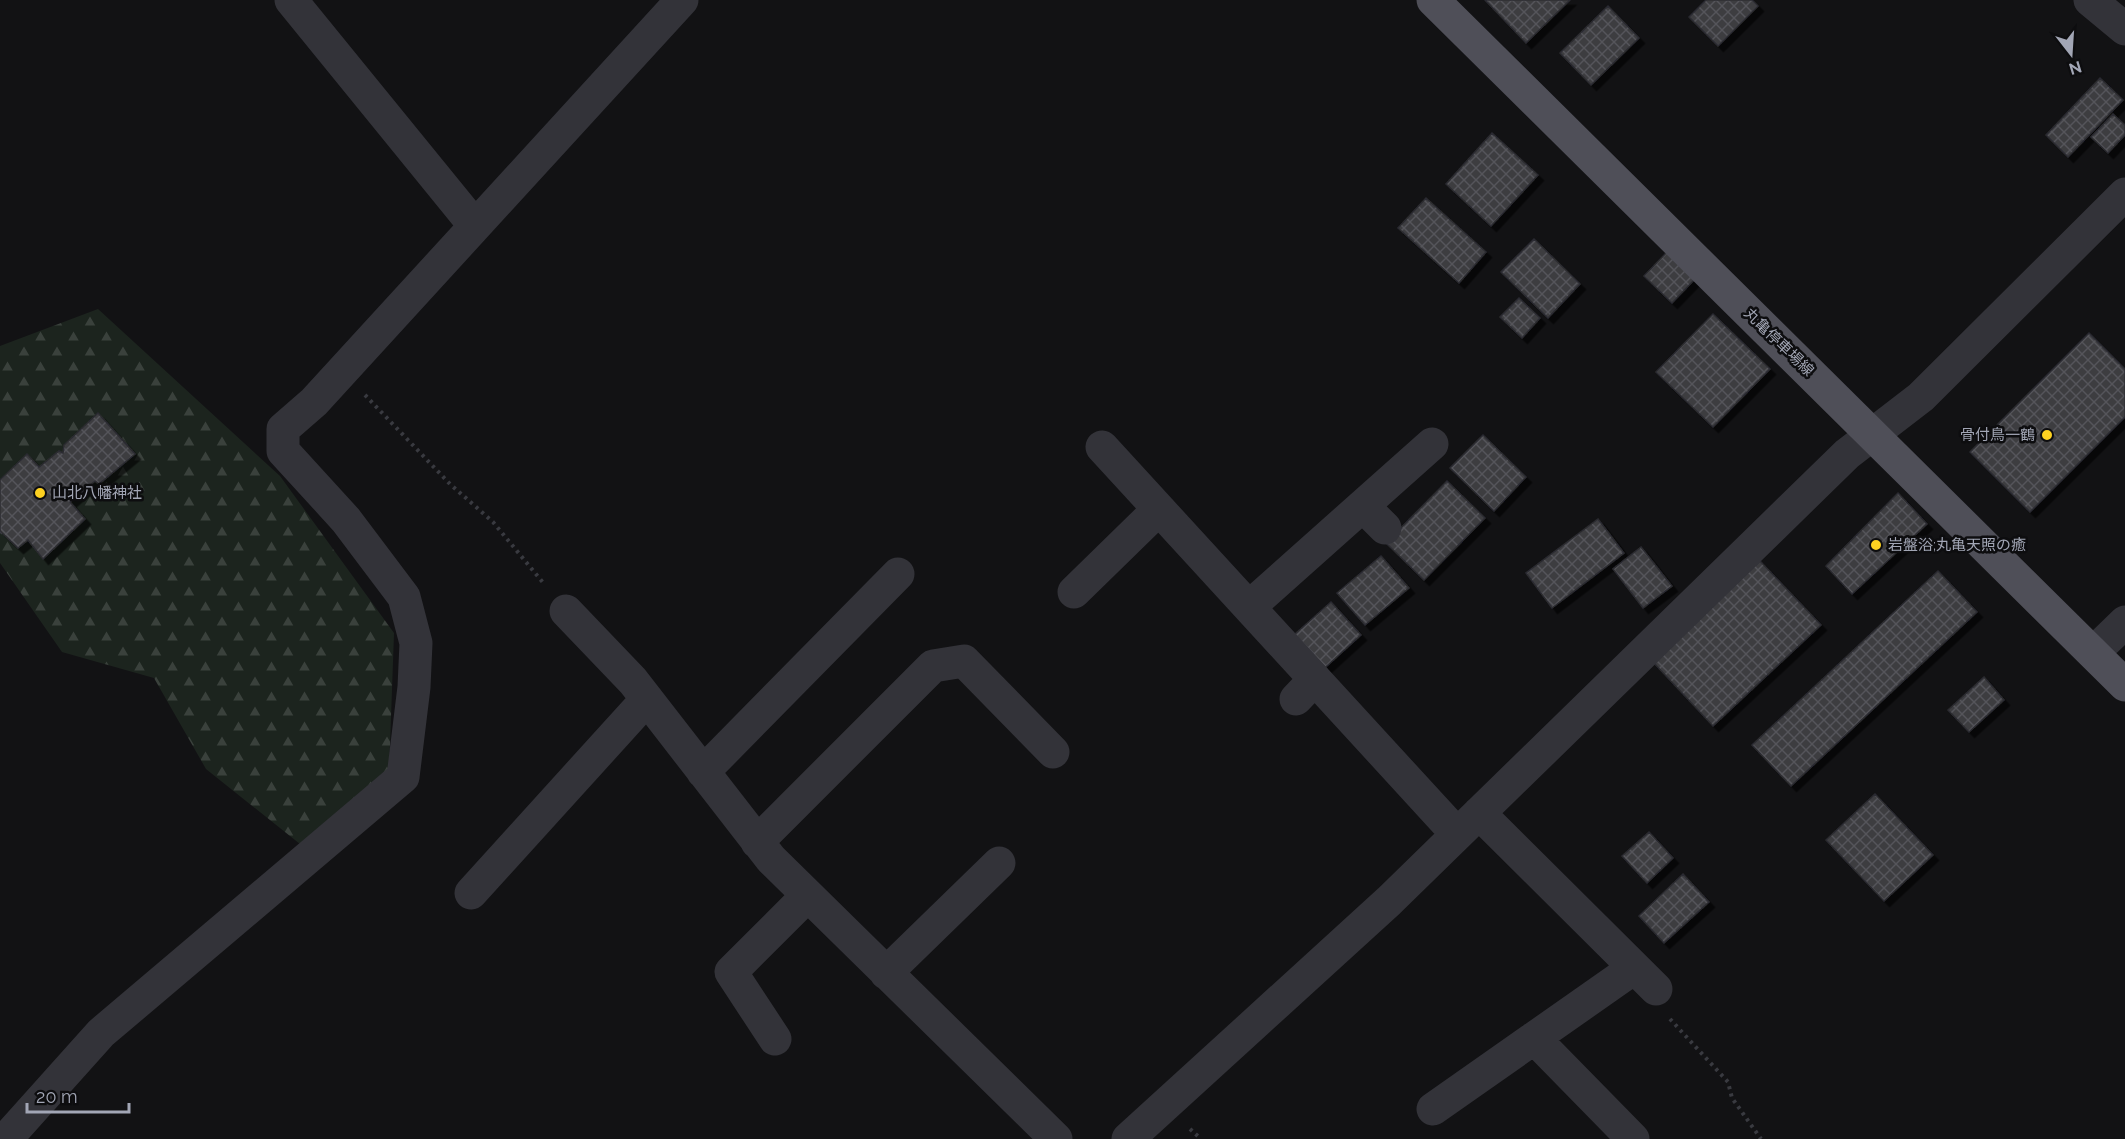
<svg xmlns="http://www.w3.org/2000/svg" width="2125" height="1139" font-family="Raleway,'Noto Sans JP',sans-serif">
  <defs>
    <pattern id="forest-firs" width="22" height="20" patternUnits="userSpaceOnUse" patternTransform="scale(1.5)"><rect width="22" height="20" fill="#1c241e"/><path d="M5 1l3.5 6h-7zM16 11l3.5 6h-7z" fill="#3a413c"/></pattern>
    <pattern id="building-cross-hatch" width="8" height="8" patternUnits="userSpaceOnUse" patternTransform="scale(1.5)"><rect width="8" height="8" fill="#3c3c41"/><path d="M0 0l8 8M0 8l8-8" fill="none" stroke="#55555a"/></pattern>
    <filter id="shadow"><feDropShadow dx="5.5" dy="5.5" stdDeviation="0" flood-color="#0009"/></filter>
  </defs>
  <rect width="100%" height="100%" fill="#121214"/>
  <path fill="url(#forest-firs)" d="M98,309L280,476L394,633L389,773L300,844L206,769L154,678L62,652L0,563V346Z"/>
  <path fill="url(#building-cross-hatch)" stroke="#2c2c30" stroke-width="1.5" filter="url(#shadow)" d="M1485,0H1570L1526,43Z
    M1706,0H1752L1758,6L1718,46L1689,17Z
    M1608,6L1639,38L1591,85L1560,53Z
    M2100,78L2123,100L2068,157L2046,135Z
    M2113,114L2125,125V135L2108,153L2091,137Z
    M1492,133L1538,175L1491,226L1446,184Z
    M1426,198L1486,252L1459,283L1398,228Z
    M1534,239L1580,284L1548,318L1501,272Z
    M1668,251L1696,278L1672,303L1644,276Z
    M1519,298L1540,318L1522,338L1500,317Z
    M1713,314L1770,369L1713,427L1656,372Z
    M2089,333L2125,369V417L2030,512L1970,452Z
    M98,413L135,454L99,484L95,481L70,502L85,519L43,559L28,540L18,548L0,531V480L27,454L39,467L59,451L63,453L64,445Z
    M1483,435L1526,477L1494,511L1450,468Z
    M1447,481L1485,518L1424,580L1386,543Z
    M1898,493L1927,524L1852,594L1826,566Z
    M1598,519L1624,553L1552,608L1526,573Z
    M1641,547L1672,586L1643,608L1613,569Z
    M1381,556L1409,588L1365,625L1337,593Z
    M1760,561L1821,625L1713,726L1653,662Z
    M1938,571L1977,612L1791,786L1752,745Z
    M1331,602L1361,635L1317,675L1286,642Z
    M1984,677L2004,700L1969,732L1948,710Z
    M1875,794L1933,855L1884,901L1826,840Z
    M1649,832L1673,858L1647,883L1622,856Z
    M1683,874L1709,902L1664,943L1639,916Z"/>
  <g fill="none" stroke-linecap="round" stroke-linejoin="round">
    <path stroke="#393a40" stroke-width="4" stroke-dasharray="3 4.5" stroke-linecap="butt" d="M365,395L450,484L493,522L545,585
      M0,533L1,532
      M1670,1019L1728,1082L1732,1098L1761,1139
      M1190,1129L1201,1139"/>
    <path stroke="#333339" stroke-width="33" d="M291,0L475,226
      M2090,0L2125,29
      M1102,447L1457,834
      M1363,506L1385,528
      M1074,592L1159,509
      M1249,607L1432,444
      M566,611L633,681L771,859L1056,1139
      M2093,653L2125,622
      M1296,699L1315,679
      M703,772L898,574
      M1479,813L1656,989
      M757,842L933,666L964,661L1053,752
      M471,893L647,699
      M886,973L999,863
      M1534,1038L1633,1139
      M775,1039L731,972L807,896
      M1433,1109L1634,968
      M6,1139L101,1033L403,777L414,687L416,643L404,597L346,520L283,451V429L314,402L682,0
      M1128,1139L1389,901L1847,454L1921,397L2125,194"/>
    <path stroke="#4f4f58" stroke-width="33" d="M1433,0L2125,685"/>
  </g>
  <g fill="#fdd121" stroke="#0d0d0f" stroke-width="2">
    <circle cx="2047" cy="435" r="6"/>
    <circle cx="40" cy="493" r="6"/>
    <circle cx="1876" cy="545" r="6"/>
  </g>
  <g text-anchor="middle" dominant-baseline="central" stroke-width="5" stroke-linejoin="round" paint-order="stroke">
    <g font-size="15" fill="#a2a6b5" stroke="#0d0d0f">
      <text transform="translate(1779 342) rotate(44)">丸亀停車場線</text>
    </g>
    <g font-size="15" fill="#a2a6b5" stroke="#0d0d0f" text-anchor="start">
      <text x="2035" y="435" text-anchor="end">骨付鳥一鶴</text>
      <text x="52" y="493">山北八幡神社</text>
      <text x="1888" y="545">岩盤浴;丸亀天照の癒</text>
    </g>
  </g>
  <g transform="translate(2071 54) rotate(163)" stroke="#0d0d0f" stroke-width="4.5" paint-order="stroke">
  <path d="M0-4.5L10 22L0 15L-10 22Z" fill="#a2a6b5"/>
  <text y="-9" font-size="16" font-weight="bold" text-anchor="middle" fill="#a2a6b5">N</text>
  </g>
  <path d="M27 1103v9h102v-9" fill="none" stroke="#a2a6b5" stroke-width="3"/>
  <text x="36" y="1103" font-size="18" fill="#a2a6b5" stroke="#0d0d0f" stroke-width="4.5" paint-order="stroke">20 m</text>
</svg>
